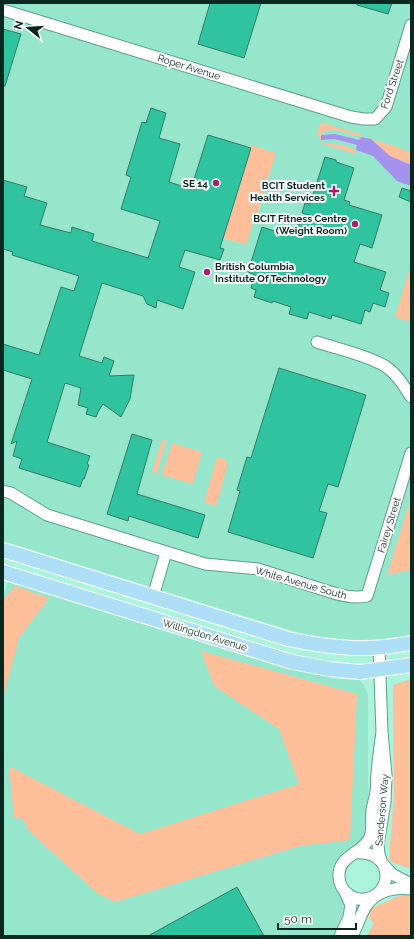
<svg xmlns="http://www.w3.org/2000/svg" width="414" height="939" font-family="Raleway,sans-serif">
  <rect width="100%" height="100%" fill="#abf3db"/>
  <path fill="#96e6cc" d="M3,3H411V635L366,641L337,640L309,636L3,541Z
    M8,582L314,674L335,679L355,680H359L364,685L368,695V807L366,832L361,842L341,858L345,907L333,936H3V598Z"/>
  <path fill="#fdbf9a" d="M321,122L362,135L361,137L336,130L322,131L321,140L325,143L341,145L356,150V154L323,144L317,134Z
    M371,139L398,147L411,153V165L390,156Z
    M251,145L276,153L257,215L254,220L246,245L223,238Z
    M411,264V322L395,317Z
    M162,440L166,441L157,473L152,472Z
    M172,443L202,452L193,484L162,475Z
    M217,457L226,460L228,464L216,506L204,502Z
    M411,498V570L387,575Z
    M15,586L49,598L19,638L3,698V600Z
    M201,651L357,694L350,840L300,846L115,902L97,893L29,831L23,819L14,818L9,766L140,834L299,784L279,729L214,686Z
    M411,679V868H407L390,861L389,857L394,795L393,685Z
    M403,895H411V936H367L374,923L369,918L372,908L396,897Z"/>
  <path fill="#a492ee" d="M335,134L359,140L361,137L371,139L390,156L411,165V186L397,181L373,156L356,150L357,145L335,139L321,140V135Z"/>
  <path fill="#2fc49f" stroke="#337a66" d="M210,3H261L244,58L198,44Z
    M357,3H392L388,14L357,5Z
    M3,29L21,34L5,86H3Z
    M151,108L166,113L159,138L180,144L169,182L191,189L208,135L251,148L220,248L224,249L220,260L185,250L179,267L195,272L183,309L157,300L156,308L147,304L143,296L102,283L79,356L102,363L104,357L114,361L109,376L134,375L130,399L121,417L103,404L98,412L96,417L86,414L88,408L78,405L81,388L65,383L47,442L90,456L87,464L89,465L84,479H83L80,487L19,468L22,459L13,456L17,441L11,444L32,379L3,370V344L39,355L61,287L74,291L79,276L12,255L13,252L3,249V180L27,187L24,196L47,203L40,225L71,233L72,227L94,234L92,241L148,258L160,221L121,209L131,177L126,175L142,122L146,123Z
    M325,157L336,160V162L354,168L344,200L350,202L349,205L382,215L372,248L360,244L354,262L386,272L380,290L389,293L385,307L373,303L370,312L365,310L361,324L332,315L331,319L309,312L307,319L289,314L291,307L273,301L272,303L254,297L256,290L251,288L255,275L248,272L262,227L281,233L315,217L302,213L305,203L310,204Z
    M402,188L411,191V202L399,197Z
    M279,368L366,395L338,487L328,484L319,511L327,513L313,558L228,532L240,491L237,490L247,457L251,458Z
    M132,434L152,440L137,494L205,515L198,538L129,516L128,521L107,514Z
    M237,887L264,936H148L186,915Z"/>
  <g fill="none" stroke-linecap="round" stroke-linejoin="round">
    <g stroke="#5ba08a" stroke-width="13">
      <path id="minor" d="M3,10L351,117L364,119H375L386,107L411,25
        M317,342C338,349 367,355 385,366C397,374 404,386 411,397
        M3,491L11,493L47,515L102,532L205,564L258,569L337,594C348,597 357,598 367,596L411,453
        M153,597L166,552
        M379,648L382,732L386,775L385,802L378,845L379,854L382,863L392,874L411,884
        M354,853C395,849 394,895 365,899C352,901 339,890 339,876C338,855 363,854 370,837C373,830 371,819 372,810C373,804 375,798 376,792C377,786 376,780 377,774C378,760 380,746 382,732
        M340,936L349,917L351,905L345,892
        M352,936C361,920 362,902 381,893C391,888 400,888 411,889"/>
    </g>
    <g stroke="#fff" stroke-width="16">
      <path id="major" d="M3,550L288,639C331,648 367,652 411,643
        M3,572L292,662L329,669L360,672L411,665"/>
    </g>
    <use href="#minor" stroke="#fff" stroke-width="11"/>
    <use href="#major" stroke="#aedff7" stroke-width="14"/>
  </g>
  <g fill="#a5206b" stroke="#fff" stroke-width="1.5">
    <circle cx="216" cy="183" r="4"/>
    <path d="M332 185h4v4h4v4h-4v4h-4v-4h-4v-4h4z"/>
    <circle cx="355" cy="224" r="4"/>
    <circle cx="207" cy="272" r="4"/>
  </g>
  <g text-anchor="middle" dominant-baseline="central" stroke-width="4" stroke-linejoin="round" paint-order="stroke">
    <g font-size="10" fill="#0a281f" stroke="#fff">
      <text transform="translate(189 67) rotate(17)">Roper Avenue</text>
      <text transform="translate(392 84) rotate(-71)">Ford Street</text>
      <text transform="translate(389 525) rotate(-73)">Fairey Street</text>
      <text transform="translate(301 583) rotate(16)">White Avenue South</text>
      <text transform="translate(205 635) rotate(17)">Willingdon Avenue</text>
      <text transform="translate(382 810) rotate(-85)">Sanderson Way</text>
    </g>
    <g font-size="10" font-weight="bold" fill="#0a281f" stroke="#fff" text-anchor="end">
      <text x="208" y="183">SE 14</text>
      <text x="325" y="185">BCIT Student<tspan x="325" dy="12">Health Services</tspan></text>
      <text x="347" y="218">BCIT Fitness Centre<tspan x="347" dy="12">(Weight Room)</tspan></text>
      <text x="215" y="266" text-anchor="start">British Columbia<tspan x="215" dy="12">Institute Of Technology</tspan></text>
    </g>
  </g>
  <rect width="414" height="939" fill="none" stroke="#0a281f" stroke-width="8"/>
  <g transform="translate(28 28) rotate(287)" stroke="#ffffff" stroke-width="3" paint-order="stroke">
  <path d="M0-3L7 15L0 10L-7 15Z" fill="#0a281f"/>
  <text y="-6" font-size="11" font-weight="bold" text-anchor="middle" fill="#0a281f">N</text>
  </g>
  <path d="M278 923v6h78v-6" fill="none" stroke="#0a281f" stroke-width="2"/>
  <text x="284" y="923" font-size="12" fill="#0a281f" stroke="#ffffff" stroke-width="3" paint-order="stroke">50 m</text>
</svg>
